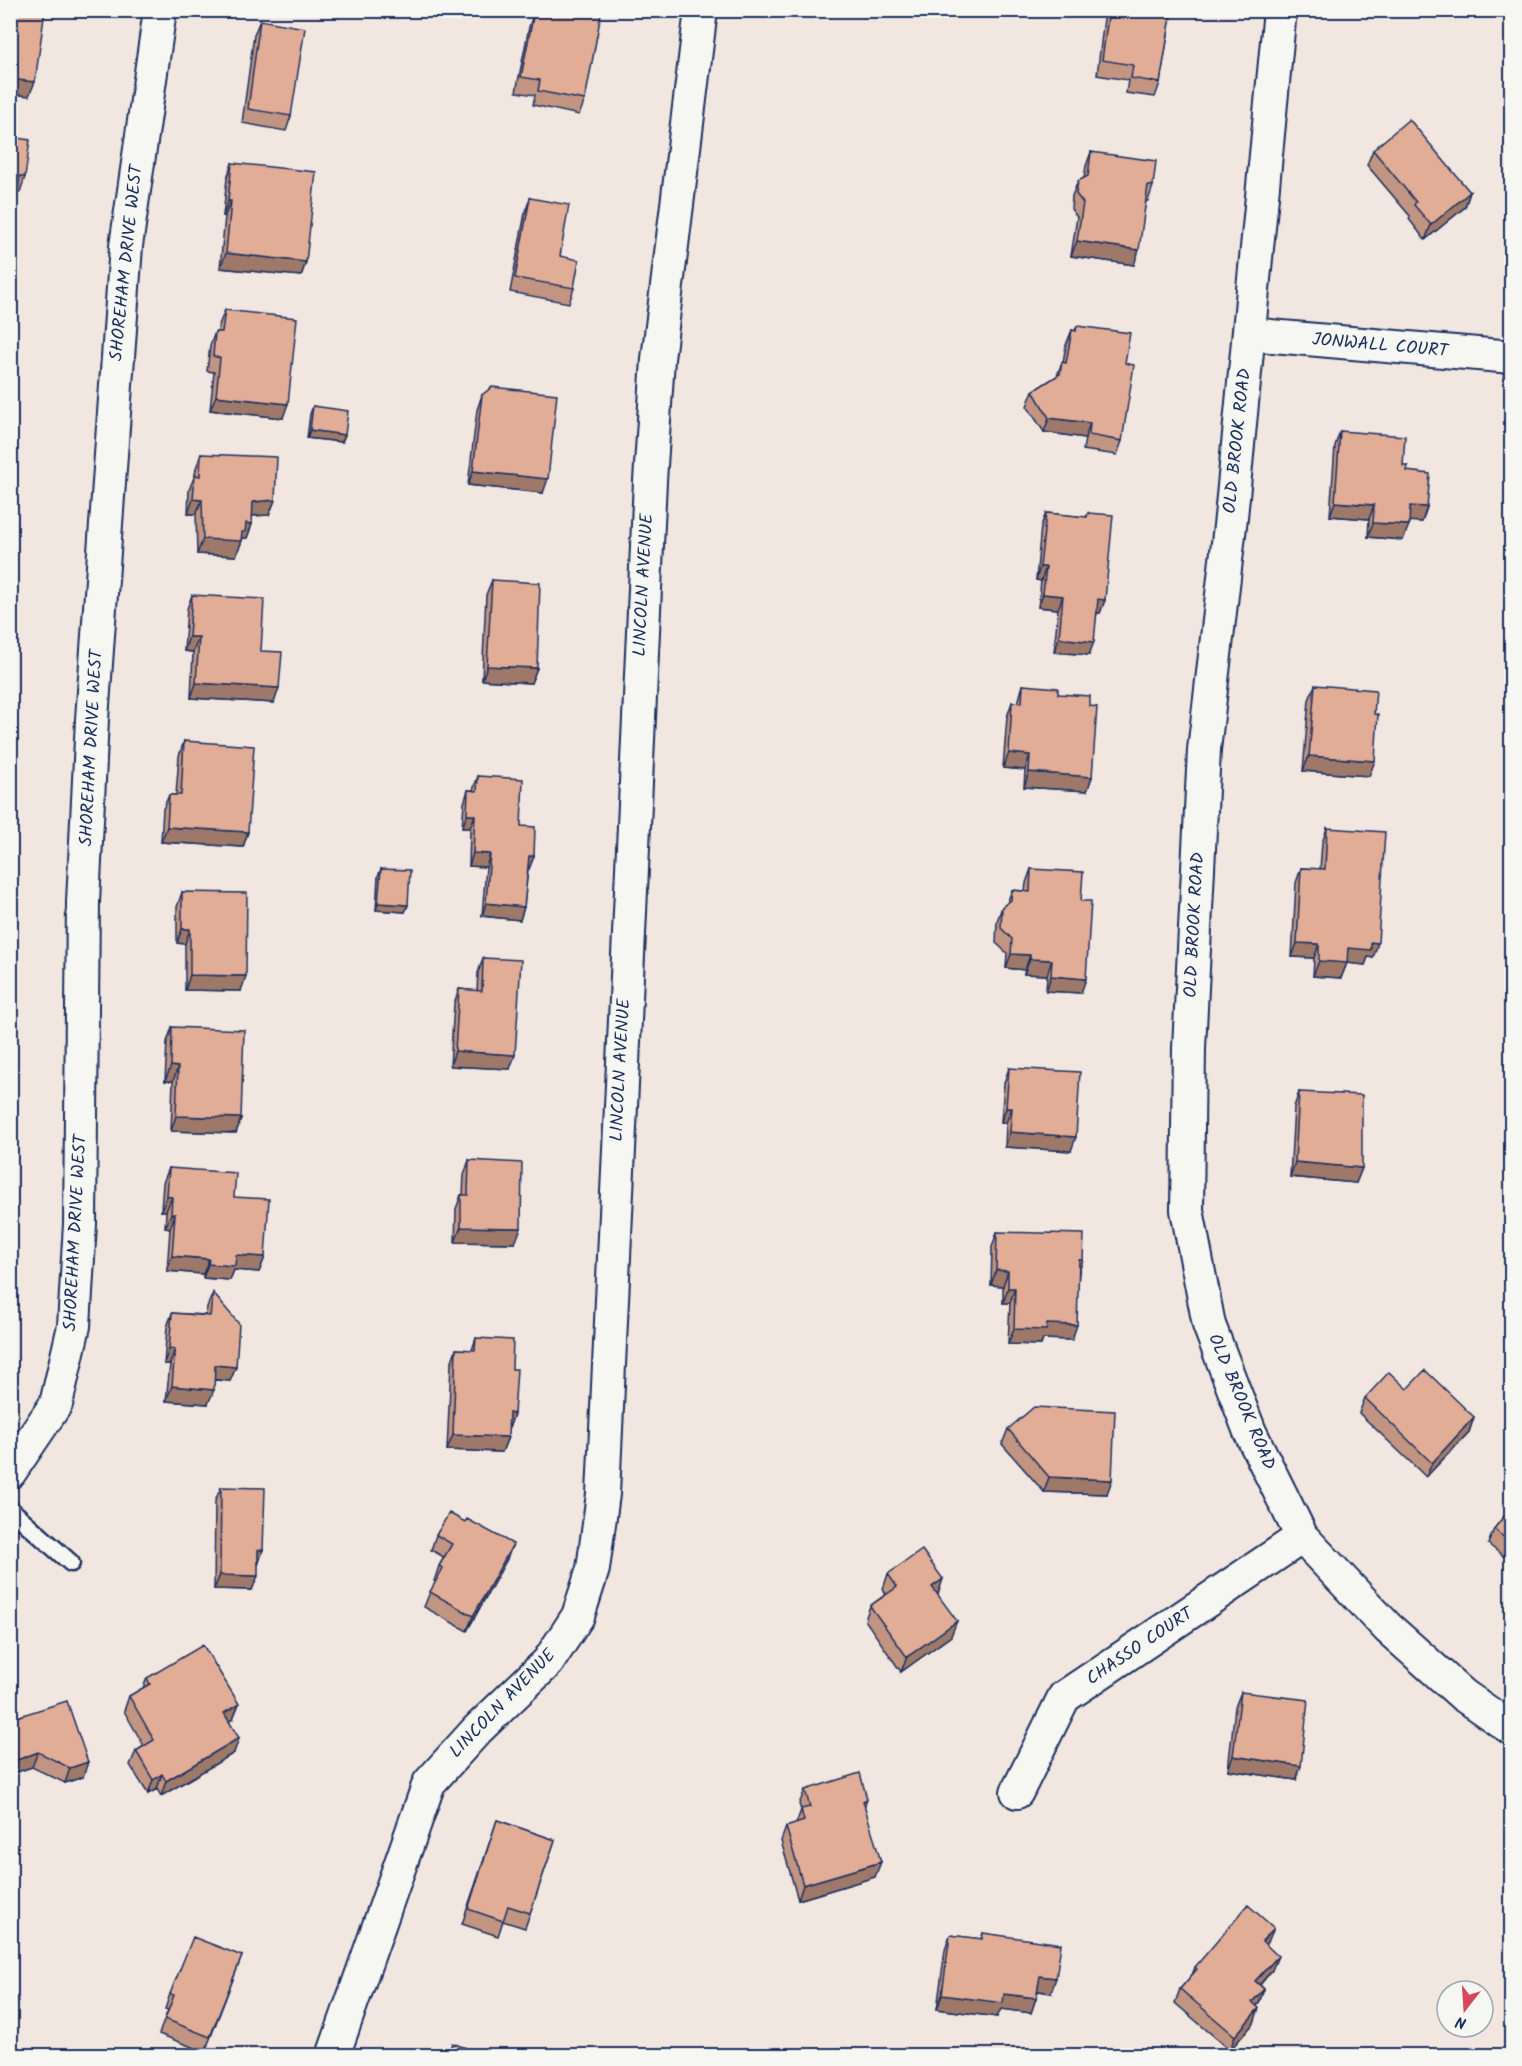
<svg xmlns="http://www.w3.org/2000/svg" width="1522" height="2066" font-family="Kalam,sans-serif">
  <rect width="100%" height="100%" fill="#f2e7e0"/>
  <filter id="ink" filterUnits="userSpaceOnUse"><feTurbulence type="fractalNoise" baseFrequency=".0167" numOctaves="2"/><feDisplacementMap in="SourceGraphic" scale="12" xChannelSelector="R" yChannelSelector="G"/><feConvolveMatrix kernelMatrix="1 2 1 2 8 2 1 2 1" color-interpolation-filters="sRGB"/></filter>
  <g filter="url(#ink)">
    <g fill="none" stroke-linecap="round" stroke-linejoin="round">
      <g stroke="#1b2f5e" stroke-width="21">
        <path id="service" d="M10,1509L71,1563"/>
      </g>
      <g stroke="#1b2f5e" stroke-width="36">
        <path id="minor" d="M1280,10L1231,517L1204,750L1189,1048L1187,1210L1209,1325L1250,1432L1302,1537L1388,1628L1463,1695L1512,1729
          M1249,334L1512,357
          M10,1472L56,1404L74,1326L80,1224L83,902L92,719L126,246L160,10
          M1017,1792L1064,1697L1302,1537
          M333,2056L429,1783L477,1730L548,1662L578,1616L593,1569L603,1494L650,481L658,359L701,10"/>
      </g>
      <use href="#service" stroke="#f6f6f2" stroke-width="16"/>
      <use href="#minor" stroke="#f6f6f2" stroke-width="32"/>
    </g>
    <path fill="#c29582" stroke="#1b2f5e" stroke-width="1.5" d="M542,10H581L585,100L579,115L533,105L535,95L516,92L529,27L534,12L541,13Z
      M1105,10H1172L1160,83L1155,97L1126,93L1128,80L1097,75Z
      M260,20L291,116L286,131L242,123L254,35Z
      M10,137L25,177L20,192H18Z
      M1373,150L1470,192L1465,207L1425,240L1409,219L1410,216L1367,165Z
      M1091,152L1153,186L1148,201H1146L1134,265L1071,256L1077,217L1071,209L1072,196L1078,181L1084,178L1086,166Z
      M232,163L306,262L301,276L220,268L225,216H223L227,178Z
      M530,198L560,256L574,288L569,303L510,292L525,213Z
      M225,310L283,418L210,410L214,372L207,371L210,346L215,332H218L219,325Z
      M1077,326L1125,363L1122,441L1117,455L1083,450L1085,438L1044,432L1027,406L1033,391L1057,376L1062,362H1063L1066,345L1072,330L1075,331Z
      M482,395L543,493L468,485L477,410Z
      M313,406L342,442L307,438L310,414Z
      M1340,431L1403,466L1427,507L1422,522L1409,521L1403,540L1368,537L1369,519L1330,516L1335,446Z
      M201,454L275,500L269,515L252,516V524L247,538H243L236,556L197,554L196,514H188L189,490L195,475L196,468Z
      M1046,513L1086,517L1088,513L1105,600L1100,613H1097L1089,655L1054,652L1058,609L1038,607L1041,581L1036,580L1041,526Z
      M492,580L537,668L531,683L482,680L486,595Z
      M192,595L261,651L274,703L191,698L193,652L184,651L187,609Z
      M1023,685L1058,694L1090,706L1092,777L1087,791L1024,787L1025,770L1003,768L1007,717L1012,702L1018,703Z
      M1315,685L1374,714L1369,776L1303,771L1309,700Z
      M184,741L248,832L243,847L161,842L163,809L169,795H176L179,756Z
      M478,776L521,826L534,856L529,869H528L524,907L520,920L482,916L486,867L469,866L470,828H462L464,803L468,790H473Z
      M1327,828L1373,958L1368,957L1365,965L1347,963L1341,978L1313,976L1314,958L1292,957L1296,883L1301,868L1320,869L1322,843Z
      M381,869L408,905L405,912L376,910L378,876Z
      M1031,869L1081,901V993L1046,991L1047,975L1024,974L1025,970L1006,968L1007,953L996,943L997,921L1002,907L1007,903L1012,890L1025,891L1026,883Z
      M182,892L241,991L185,990V944L177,943V907Z
      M483,958L510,1069L450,1066L454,1004L459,989L477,991L478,973Z
      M172,1027L241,1118L236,1133L171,1131L173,1081H165L167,1042Z
      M1009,1068L1071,1151L1005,1147L1006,1123L1001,1122L1004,1083Z
      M1299,1092L1362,1168L1356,1183L1290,1177L1294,1107Z
      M469,1160L515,1243L455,1242L456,1209L461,1195H463L464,1175Z
      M169,1168L234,1197L265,1257L259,1272L234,1270L230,1280L203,1278V1274L167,1271L170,1229L165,1228L166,1211H161L163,1183Z
      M997,1232L1079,1273L1072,1340L1043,1339L1041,1345L1008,1344L1010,1303H1003V1286L991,1285L992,1247Z
      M213,1293L236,1367L230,1381L214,1380L208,1404L166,1401L170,1364H164L167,1327L172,1313L206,1315L207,1307Z
      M476,1338L512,1369L514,1414L509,1428H508V1437L502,1452L447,1450L451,1364L456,1349L472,1350Z
      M1407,1389L1474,1417L1469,1432L1426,1477L1359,1413L1365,1398Z
      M1008,1429L1107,1494L1044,1492L1002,1444Z
      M221,1487L263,1550L258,1565L252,1590L214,1589L215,1501Z
      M1512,1506V1563L1488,1544L1494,1529Z
      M465,1522L507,1559L467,1631L424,1607L430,1592L436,1582L434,1581L439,1566L444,1557L431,1550L436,1535Z
      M888,1574L938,1594L951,1636L901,1672L865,1620L870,1606L886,1594L883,1589Z
      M147,1678L233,1719L229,1721L234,1753L161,1796L157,1789L148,1794L130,1765L136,1751L144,1746L124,1711L129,1696L143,1688Z
      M1241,1692L1296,1780L1228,1770L1235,1707Z
      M10,1719L83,1777L65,1783L32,1767L11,1774Z
      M805,1790L867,1799L864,1807L875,1877L798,1900L781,1841L786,1827L796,1824L801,1810L799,1804Z
      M497,1820L555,1840L525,1928L503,1921L498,1936L462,1924Z
      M983,1933L1051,1993L1038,1991L1036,1998L1031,2013L1001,2009L997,2017L937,2009L945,1950L950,1935L981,1939Z
      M1268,1942L1266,1945L1272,1970L1260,1985L1264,1989L1259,2003L1257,2006L1254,2023L1230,2050L1175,2003L1180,1989L1192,1975L1195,1967Z
      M242,1956L205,2052L159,2034L168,2010L165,2009L170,1994Z"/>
    <path fill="#9e796a" stroke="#1b2f5e" stroke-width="1.5" d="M10,79L35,82L29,96L10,94Z
      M1470,192L1465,207L1425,240L1431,225Z
      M228,201H231L225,216H223Z
      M1077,241L1139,250L1134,265L1071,256Z
      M226,253L306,262L301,276L220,268Z
      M216,396L288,404L283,418L210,410Z
      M1049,418L1090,423L1085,438L1044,432Z
      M310,430L345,435L342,442L307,438Z
      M473,471L548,479L543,493L468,485Z
      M193,499L202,500L196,514H188Z
      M275,500L269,515L248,516L253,502Z
      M1335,502L1374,505L1369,519L1330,516Z
      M1410,506L1427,507L1422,522L1404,521Z
      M246,523L252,524L247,538H243L236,556L197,554L203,539Z
      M1373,523L1409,525L1403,540L1368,537Z
      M1040,567H1046L1041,581L1036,580Z
      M1043,594L1063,596L1058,609L1038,607Z
      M1098,599L1105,600L1100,613H1093Z
      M189,637H199L193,652L184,651Z
      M1059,638L1094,642L1089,655L1054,652Z
      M487,666L537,668L531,683L482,680Z
      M196,683L279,688L274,703L191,698Z
      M1009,753L1030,755L1025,770L1003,768Z
      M1309,756L1375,761L1369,776L1303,771Z
      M1029,772L1092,777L1087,791L1024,787Z
      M467,815H475L470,828H462Z
      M167,827L248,832L243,847L161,842Z
      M473,853L490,854L486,867L469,866Z
      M529,856H534L529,869H524Z
      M378,903L408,905L405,912L376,910Z
      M486,903L524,907L520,920L482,916Z
      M182,929H190L185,944L177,943Z
      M1371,942L1378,943L1373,958L1368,957L1365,965L1347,963L1341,978L1313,976L1319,961L1348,948Z
      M1297,943L1319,944L1314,958L1292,957Z
      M1011,954L1030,955L1025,970L1006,968Z
      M1030,959L1052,960L1047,975L1024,974Z
      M190,975L246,976L241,991L185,990Z
      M1051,976L1086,979L1081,993L1046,991Z
      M455,1051L515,1055L510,1069L450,1066Z
      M171,1066L178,1067L173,1081H165Z
      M1006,1108H1012L1006,1123L1001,1122Z
      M176,1116L241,1118L236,1133L171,1131Z
      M1010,1132L1076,1137L1071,1151L1005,1147Z
      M1295,1162L1362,1168L1356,1183L1290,1177Z
      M167,1196L172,1197L166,1211H161Z
      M171,1214H175L170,1229L165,1228Z
      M461,1227L521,1228L515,1243L455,1242Z
      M236,1255L265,1257L259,1272L234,1270L230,1280L203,1278L208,1264Z
      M172,1256L209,1259L203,1274L167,1271Z
      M1079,1260H1083L1078,1275Z
      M996,1270L1008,1271L1003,1286L991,1285Z
      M1008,1288H1015L1010,1303H1003Z
      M1047,1324L1077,1325L1072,1340L1043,1339L1041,1345L1008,1344L1014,1329Z
      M169,1349H175L170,1364H164Z
      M215,1365L236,1367L230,1381L210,1379Z
      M172,1386L214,1390L208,1404L166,1401Z
      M509,1413L514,1414L509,1428H503Z
      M1474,1417L1469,1432L1426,1477L1432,1463Z
      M453,1435L508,1437L502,1452L447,1450Z
      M1049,1477L1112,1480L1107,1494L1044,1492Z
      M513,1544L507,1559L467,1631L473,1616Z
      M258,1550H263L258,1565Z
      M220,1575L258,1576L252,1590L214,1589Z
      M943,1579L938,1594L927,1601L932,1587Z
      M957,1621L951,1636L901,1672L907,1657Z
      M239,1704L233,1719L219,1727L224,1713Z
      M239,1738L234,1753L161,1796L166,1781Z
      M14,1752L10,1761V1753Z
      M38,1752L32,1767L11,1774L17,1760Z
      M1233,1756L1301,1766L1296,1780L1228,1770Z
      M88,1762L83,1777L65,1783L70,1768Z
      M162,1774L157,1789L148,1794L153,1780Z
      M867,1799L862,1814L863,1801Z
      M881,1862L875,1877L798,1900L803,1885Z
      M1274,1928L1268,1942L1256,1956L1262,1941Z
      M1278,1956L1272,1970L1250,1996L1255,1981Z
      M1040,1976L1056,1978L1051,1993L1034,1990Z
      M1264,1989L1259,2003L1247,2017L1252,2002Z
      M1004,1994L1036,1998L1031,2013L1001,2009L997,2017L937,2009L942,1995Z
      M1259,2008L1254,2023L1230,2050L1235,2036Z"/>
    <path fill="#e2ad97" stroke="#1b2f5e" stroke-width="1.5" d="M10,10H45L35,82L10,79Z
      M543,10H581L601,14L585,100L538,91L540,80L521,77L534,12L543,14Z
      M1109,10H1172L1160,83L1131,78L1133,65L1102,60Z
      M260,20L305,28L291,116L248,109Z
      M1409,119L1470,192L1431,225L1414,205L1416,202L1373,150Z
      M10,137L30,140L25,177L20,176L13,229H10Z
      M1091,152L1156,161L1153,186L1148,185L1139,250L1077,241L1083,203L1076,194L1078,181L1088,176Z
      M232,163L316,172L306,262L226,253L231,201H228Z
      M530,198L569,205L560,256L579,260L574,288L515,278Z
      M10,290H13L11,314H14L10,351Z
      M225,310L297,318L288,404L216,396L220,358L213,356L215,332H222Z
      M1077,326L1130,333L1125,363L1134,365L1122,441L1089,435L1090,423L1049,418L1033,391L1060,374L1062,362L1066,363L1072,330L1076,331Z
      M492,387L557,394L548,479L473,471L482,395Z
      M313,406L348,411L345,435L310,430Z
      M1340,431L1405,436L1403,466H1408L1407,471L1430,474L1427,507L1410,506L1409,525L1373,523L1374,505L1335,502Z
      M201,454L277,457L275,500L253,502L252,524L246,523L245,532H242L241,541L203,539L202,500L193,499L195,475L200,476Z
      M1046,513L1087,517L1088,513L1113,515L1105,600L1098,599L1094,642L1059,638L1063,596L1043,594L1046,567H1040Z
      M492,580L540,583L537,668L487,666Z
      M192,595L264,599L261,651L282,652L279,688L196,683L199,637H189Z
      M1023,685L1058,688V694L1090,696V706L1097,707L1092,777L1029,772L1030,755L1009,753L1012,702L1022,703Z
      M1315,685L1376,690L1374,714H1378L1375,761L1309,756Z
      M184,741L254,746L248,832L167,827L169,795H181Z
      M478,776L523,779L521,826L535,827L534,856H529L524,907L486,903L490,854L473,853L475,815H467L468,790L477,791Z
      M1327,828L1385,832L1378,943L1371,942V950L1348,948L1347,963L1319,961V944L1297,943L1301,868L1325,869Z
      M381,869L410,870L408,905L378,903Z
      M1031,869L1083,872L1081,901H1091L1086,979L1051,976L1052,960L1030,959V955L1011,954L1012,939L1001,928L1002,907L1011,900L1012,890L1030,892Z
      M182,892L247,893L246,976L190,975V929H182Z
      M483,958L521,960L515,1055L455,1051L459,989L482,991Z
      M172,1027L244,1030L241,1118L176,1116L178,1067L171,1066Z
      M1009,1068L1080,1072L1076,1137L1010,1132L1012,1108H1006Z
      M1299,1092L1362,1095V1168L1295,1162Z
      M469,1160L522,1163L521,1228L461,1227V1195H468Z
      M169,1168L236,1173L234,1197L269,1199L265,1257L236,1255L235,1266L208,1264L209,1259L172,1256L175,1214H171L172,1197L167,1196Z
      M997,1232L1084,1234L1083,1260H1079L1077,1325L1047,1324L1046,1330L1014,1329L1015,1288H1008V1271L996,1270Z
      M213,1293L239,1324L236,1367L215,1365L214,1390L172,1386L175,1349H169L172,1313L210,1316Z
      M476,1338L513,1340L512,1369H517L514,1414L509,1413L508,1437L453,1435L456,1349L475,1350Z
      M1425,1370L1474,1417L1432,1463L1365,1398L1389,1372L1407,1389Z
      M1034,1407L1115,1411L1112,1480L1049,1477L1008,1429Z
      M221,1487L265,1488L263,1550H258V1576L220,1575Z
      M1512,1506V1544L1494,1529Z
      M449,1513L465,1522L467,1519L513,1544L473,1616L430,1592L443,1568L439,1566L452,1544L436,1535Z
      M922,1550L943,1579L932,1587L957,1621L907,1657L870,1606L897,1587L888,1574Z
      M203,1645L239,1704L224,1713L239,1738L166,1781L162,1774L153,1780L136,1751L154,1740L129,1696L150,1684L147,1678Z
      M1241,1692L1308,1700L1301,1766L1233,1756Z
      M67,1701L88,1762L70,1768L38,1752L17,1760L14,1752L10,1753V1719Z
      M860,1773L867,1799L863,1801L881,1862L803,1885L786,1827L804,1821L801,1809L810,1807L805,1790Z
      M497,1820L555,1840L530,1913L508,1906L503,1921L468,1909Z
      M1248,1905L1274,1928L1262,1941L1278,1956L1255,1981L1264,1989L1252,2002L1259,2008L1235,2036L1180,1989L1197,1969L1195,1967Z
      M983,1933L1061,1944L1056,1978L1040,1976L1036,1998L1004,1994L1003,2003L942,1995L950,1935L982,1939Z
      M193,1937L242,1956L210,2037L165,2019L174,1995L170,1994Z
      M452,2043L486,2055H448Z"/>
  </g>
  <g text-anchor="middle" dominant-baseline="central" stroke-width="5" stroke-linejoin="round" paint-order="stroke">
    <g font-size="18" fill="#1b2f5e" stroke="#f6f6f2">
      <text transform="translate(127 263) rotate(-84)">SHOREHAM DRIVE WEST</text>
      <text transform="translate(1380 346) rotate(5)">JONWALL COURT</text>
      <text transform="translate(1238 441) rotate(-84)">OLD BROOK ROAD</text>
      <text transform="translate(644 585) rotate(-87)">LINCOLN AVENUE</text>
      <text transform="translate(92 748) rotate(-87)">SHOREHAM DRIVE WEST</text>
      <text transform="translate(1195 925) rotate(-87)">OLD BROOK ROAD</text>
      <text transform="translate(621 1070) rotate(-87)">LINCOLN AVENUE</text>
      <text transform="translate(76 1233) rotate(-87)">SHOREHAM DRIVE WEST</text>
      <text transform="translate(1241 1402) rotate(67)">OLD BROOK ROAD</text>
      <text transform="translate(1140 1647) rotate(-34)">CHASSO COURT</text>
      <text transform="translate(503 1704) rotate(-46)">LINCOLN AVENUE</text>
    </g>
  </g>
  <rect width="1522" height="2066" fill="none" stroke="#f6f6f2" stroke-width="36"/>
  <rect x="18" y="18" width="1486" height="2030" fill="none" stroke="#1b2f5e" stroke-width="2" filter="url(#ink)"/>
  <g transform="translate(1465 2009) rotate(197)"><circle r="28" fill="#f6f6f2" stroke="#9ea6b7" stroke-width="1.5"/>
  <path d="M0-4.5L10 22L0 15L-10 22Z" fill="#d1495b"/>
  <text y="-9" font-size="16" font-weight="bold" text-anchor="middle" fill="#1b2f5e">N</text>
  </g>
</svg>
